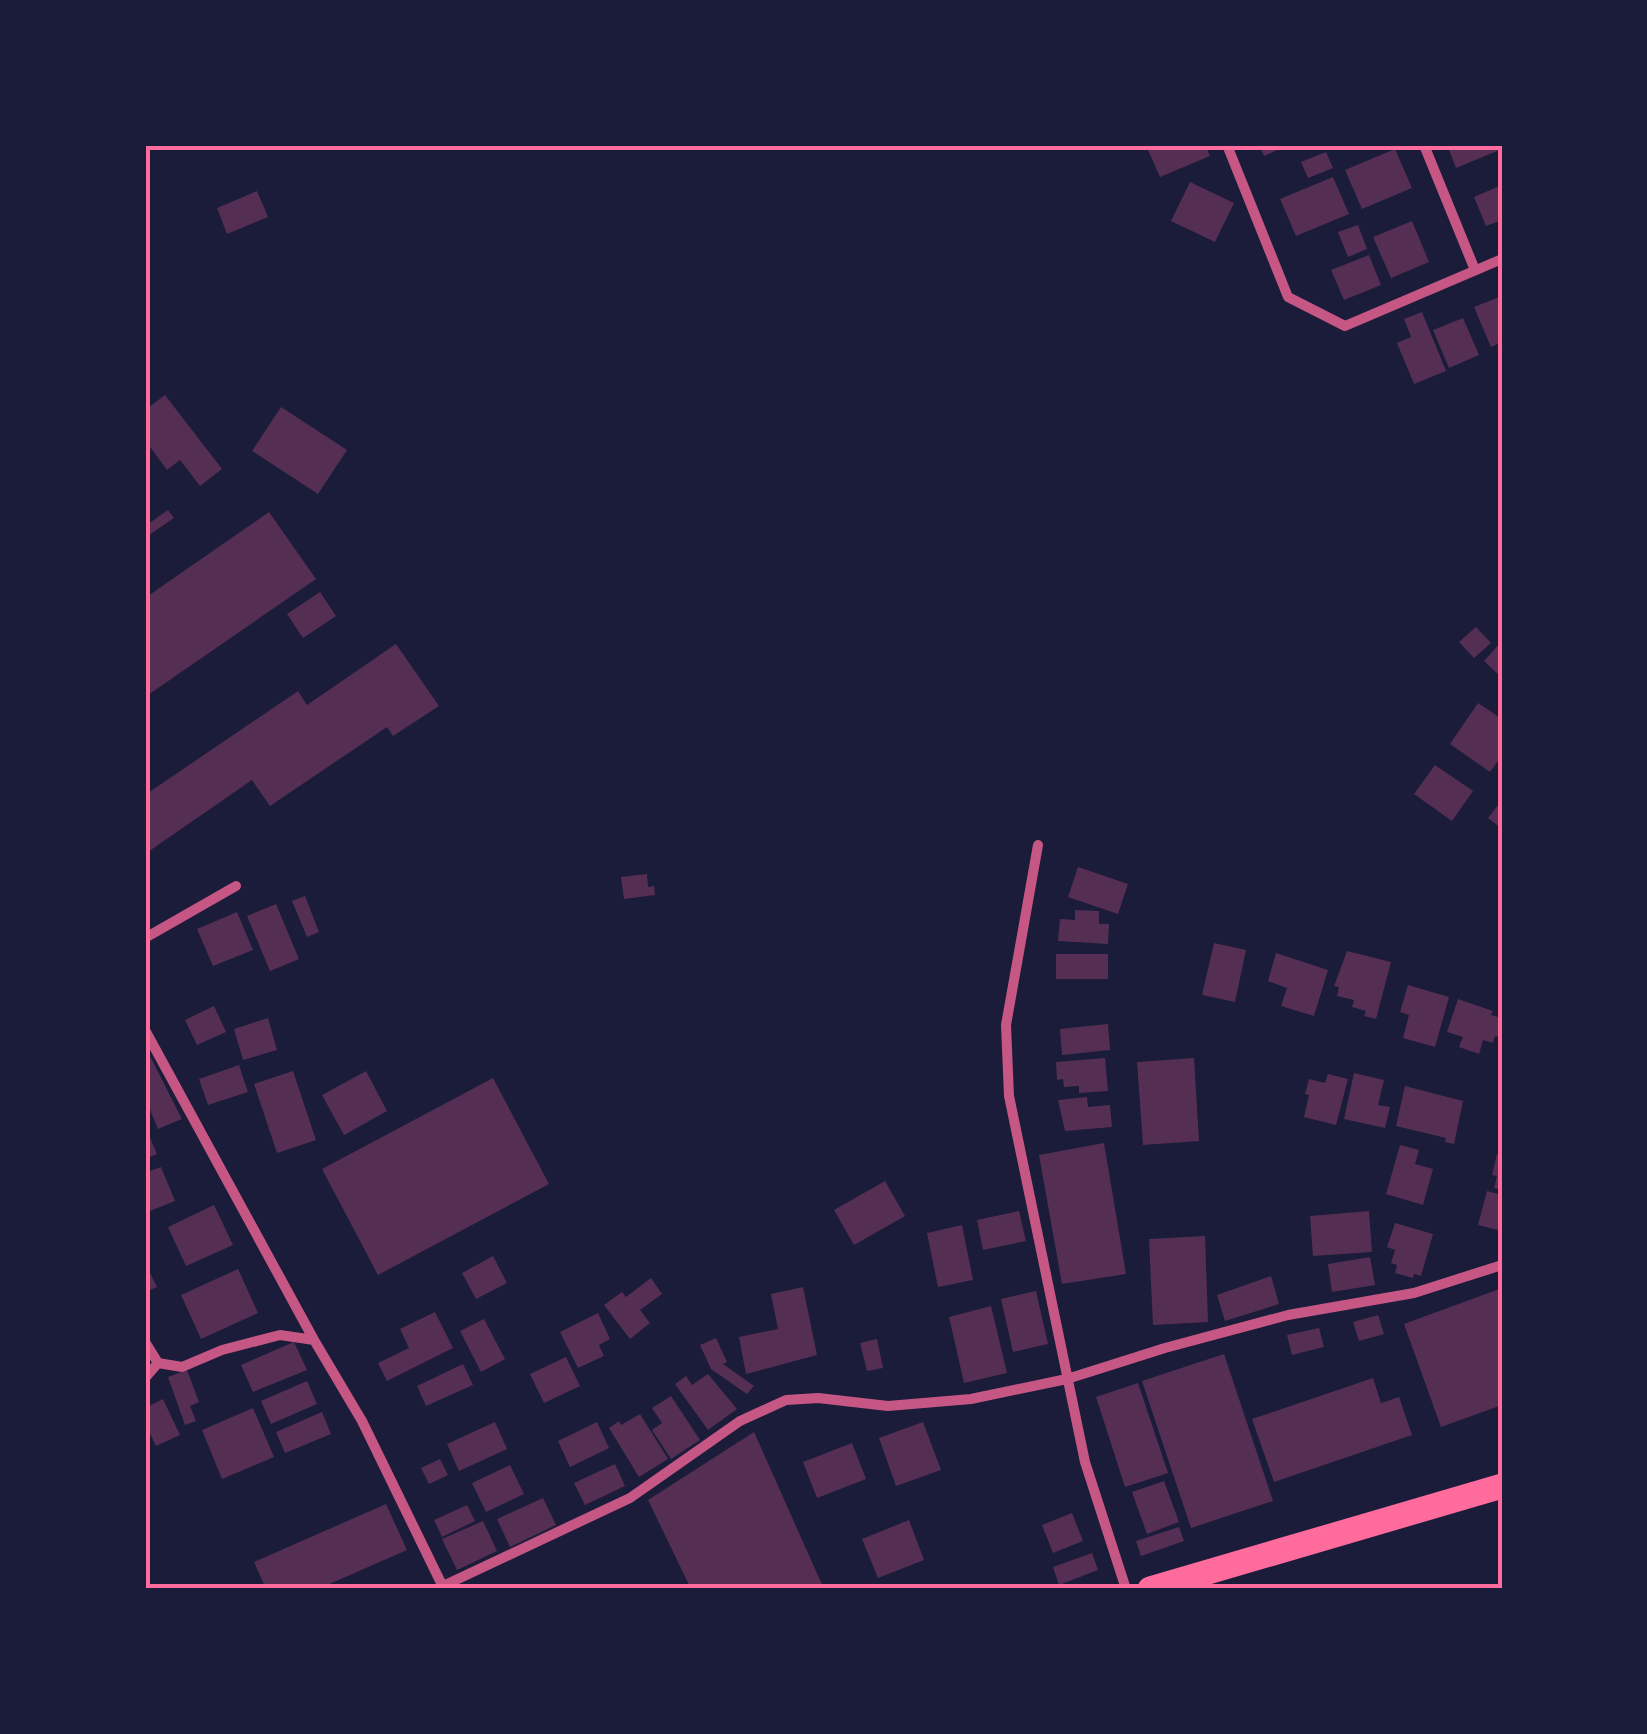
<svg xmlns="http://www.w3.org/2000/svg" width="1647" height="1734" font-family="'Asap Condensed',sans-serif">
  <rect width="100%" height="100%" fill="#1b1b3a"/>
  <path fill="#542f53" d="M1160,145H1205L1210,156L1160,177L1148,150Z
    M1259,145H1289L1264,156Z
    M1447,145H1502V149L1456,168Z
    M1395,149L1412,188L1362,209L1345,170Z
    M1326,152L1333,168L1308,178L1301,162Z
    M1333,177L1349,214L1296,236L1280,199Z
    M1190,182L1234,203L1215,242L1171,221Z
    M1502,185V220L1486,226L1474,197Z
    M257,191L268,217L227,234L217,208Z
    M1412,221L1429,262L1391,278L1373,237Z
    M1358,225L1367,249L1348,257L1338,232Z
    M1369,255L1381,285L1344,300L1331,270Z
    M1502,296V342L1491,347L1474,307Z
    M1422,312L1446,371L1414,384L1397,343L1411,337L1404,319Z
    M1463,318L1479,355L1449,368L1433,330Z
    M165,395L222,469L200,486L180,460L167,470L145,440V410Z
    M281,407L347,450L318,494L252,451Z
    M168,510L174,518L145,538V526Z
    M269,512L316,579L145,697V598Z
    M320,592L336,616L303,638L287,614Z
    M1476,627L1491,643L1474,658L1459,642Z
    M1502,641V678L1484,661Z
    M396,644L439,706L393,736L387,727L270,806L252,780L145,854V795L298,691L307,705Z
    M1478,703L1502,719V755L1490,772L1450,744Z
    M1435,765L1473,791L1452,821L1414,794Z
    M1502,800V829L1488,818Z
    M1078,867L1128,884L1118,914L1068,897Z
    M647,874L648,887L654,886L655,895L624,899L621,877Z
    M305,896L319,932L307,937L292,901Z
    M276,904L299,959L270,971L247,916Z
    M1075,910L1099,911V924H1109L1108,944L1058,941L1060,919L1075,920Z
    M237,912L253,950L213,966L197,929Z
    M1214,943L1246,950L1235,1002L1202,995Z
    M1347,951L1391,962L1376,1019L1364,1016L1366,1011L1352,1007L1354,1000L1337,996L1339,987L1334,986Z
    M1276,953L1328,970L1314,1016L1281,1006L1287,988L1268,981Z
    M1056,954H1108V979H1056Z
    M1408,985L1449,997L1435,1047L1403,1038L1409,1015L1400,1012Z
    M1458,999L1493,1011L1491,1015L1502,1018L1499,1037L1495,1036L1493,1043L1483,1040L1479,1054L1459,1047L1463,1037L1447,1032Z
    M214,1006L226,1032L197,1045L185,1020Z
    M268,1018L277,1050L243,1060L234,1029Z
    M1108,1024L1110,1050L1062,1055L1060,1029Z
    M149,1054L182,1119L158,1129L145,1098V1056Z
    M1105,1058L1108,1091L1079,1093V1086L1064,1087L1063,1079L1057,1080L1056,1062Z
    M1194,1058L1199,1141L1143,1145L1137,1062Z
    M239,1065L248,1092L208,1105L199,1079Z
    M293,1071L316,1140L277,1153L254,1084Z
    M366,1071L387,1111L344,1135L322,1095Z
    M1354,1073L1384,1080L1378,1105L1390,1107L1385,1128L1344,1119Z
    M1328,1074L1348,1079L1336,1125L1304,1117L1309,1095L1305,1094L1309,1079L1325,1083Z
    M493,1078L549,1184L378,1275L322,1169Z
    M1405,1086L1463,1101L1454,1144L1445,1142L1446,1138L1396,1126Z
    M1087,1097L1088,1107L1110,1105L1112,1127L1065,1131L1058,1100Z
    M145,1126L157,1154L145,1159Z
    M1104,1143L1126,1274L1062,1284L1039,1155Z
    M1400,1145L1419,1150L1415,1164L1433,1169L1423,1205L1386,1194Z
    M1497,1154L1502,1155V1190L1494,1188L1497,1176L1492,1175Z
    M161,1167L175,1201L145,1213V1173Z
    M885,1181L905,1216L854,1245L834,1210Z
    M1487,1191L1502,1195V1231L1478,1225Z
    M214,1205L233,1245L186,1266L168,1227Z
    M1019,1211L1026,1241L983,1250L977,1220Z
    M1369,1211L1372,1252L1313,1256L1310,1216Z
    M1395,1223L1433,1234L1421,1276L1414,1274L1413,1278L1395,1273L1397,1265L1391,1263L1395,1250L1387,1247Z
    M962,1225L973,1280L938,1287L927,1233Z
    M1205,1236L1208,1322L1153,1325L1149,1239Z
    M493,1256L507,1283L476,1299L462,1273Z
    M1370,1257L1375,1285L1332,1292L1328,1264Z
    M145,1263L157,1287L145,1292Z
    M238,1269L258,1313L201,1339L181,1295Z
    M1271,1276L1279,1304L1225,1321L1217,1295Z
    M651,1278L662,1294L640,1310L650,1323L630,1339L604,1305L622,1292L626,1297Z
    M803,1287L817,1355L746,1374L739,1337L778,1329L771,1294Z
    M1502,1288V1405L1441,1427L1404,1324Z
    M1036,1291L1048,1344L1013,1352L1001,1299Z
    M991,1306L1007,1373L964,1383L949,1317Z
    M435,1312L453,1348L387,1381L378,1363L409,1348L400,1329Z
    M598,1313L610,1339L599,1345L604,1356L578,1368L560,1332Z
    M1378,1315L1384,1334L1359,1341L1353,1322Z
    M484,1319L505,1359L481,1372L460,1331Z
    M1319,1328L1324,1347L1292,1355L1287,1335Z
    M716,1338L727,1362L723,1364L754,1386L747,1394L711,1369L700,1345Z
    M877,1339L883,1368L867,1371L860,1343Z
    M294,1342L307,1370L253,1392L241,1365Z
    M1224,1354L1273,1501L1191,1528L1142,1381Z
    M566,1357L580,1386L544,1403L530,1374Z
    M463,1364L473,1385L426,1406L417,1386Z
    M187,1370L199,1402L190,1406L196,1421L185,1425L168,1377Z
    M708,1374L737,1409L708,1430L675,1384L686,1376L692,1385Z
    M1373,1378L1381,1403L1399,1397L1412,1435L1274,1482L1252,1419Z
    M307,1381L317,1404L271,1424L261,1401Z
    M1138,1383L1168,1473L1125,1487L1096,1397Z
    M671,1396L700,1440L671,1459L652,1430L662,1423L652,1408Z
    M163,1399L180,1435L156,1446L145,1423V1408Z
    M253,1408L274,1457L222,1479L202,1430Z
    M322,1412L331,1434L285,1453L276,1432Z
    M640,1414L668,1459L639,1477L609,1428L619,1421L621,1425Z
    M495,1422L507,1449L459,1471L447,1444Z
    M597,1422L609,1448L570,1467L558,1441Z
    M923,1422L941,1470L896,1486L879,1438Z
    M754,1432L824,1589H691L648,1500Z
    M852,1443L866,1479L817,1498L803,1462Z
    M440,1459L448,1475L429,1484L421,1468Z
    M615,1464L625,1486L585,1505L574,1483Z
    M510,1465L524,1494L486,1512L472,1483Z
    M1164,1481L1179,1522L1147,1534L1132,1492Z
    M543,1498L556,1525L510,1547L497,1519Z
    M386,1504L407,1550L318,1589H266L254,1562Z
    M467,1505L475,1521L442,1537L434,1520Z
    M1072,1513L1083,1541L1053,1553L1042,1525Z
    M909,1520L924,1560L878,1578L862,1539Z
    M483,1521L497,1551L457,1570L442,1539Z
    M1179,1527L1184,1541L1141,1556L1136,1541Z
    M1092,1553L1098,1570L1059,1585L1053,1567Z"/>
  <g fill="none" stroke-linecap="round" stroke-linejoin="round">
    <path stroke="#c65784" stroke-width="10" d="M1227,145L1288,297L1345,326L1502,259
      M1424,145L1475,270
      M1038,845L1006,1025L1009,1096L1085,1462L1126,1589
      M145,938L236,886
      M145,1030L314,1340L362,1421L444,1589
      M145,1342L158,1363L182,1367L222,1350L280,1335L314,1340
      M145,1378L158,1363
      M443,1586L630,1498L740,1421L786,1400L818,1398L888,1406L971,1399L1067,1379L1165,1348L1288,1315L1414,1293L1502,1265"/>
    <path stroke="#ff6b9d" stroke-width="25" d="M1150,1589L1502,1486"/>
  </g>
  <rect width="1647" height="1734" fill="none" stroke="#1b1b3a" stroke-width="295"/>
  <rect x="148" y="148" width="1352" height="1438" fill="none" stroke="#ff6b9d" stroke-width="4"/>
</svg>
